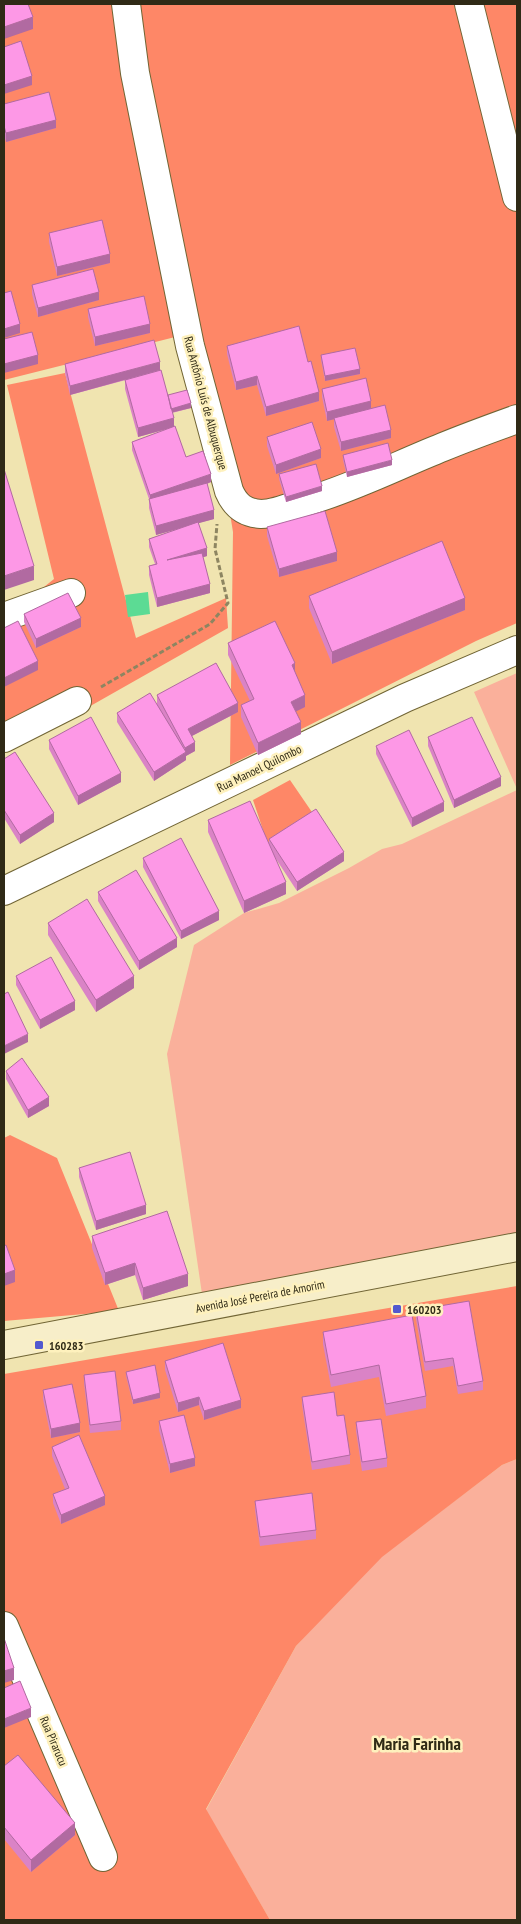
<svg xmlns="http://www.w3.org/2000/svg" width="521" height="1924" font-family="'PT Sans Narrow',sans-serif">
  <rect width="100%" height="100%" fill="#f0e4b0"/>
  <path fill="#fab09b" d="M517,673V789L474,692Z
    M517,790V1236L202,1294L167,1054L194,945L244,913L279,903L349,868L382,849L402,844Z
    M517,1459V1920H270L206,1810L296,1646L369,1566L502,1465Z"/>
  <path fill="#fe8767" d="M4,4H517V623L476,641L230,765L233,532L207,372L199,331L4,380Z
    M65,373L136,638L226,598L228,628L71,717L4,747V619L54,579L7,385Z
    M290,780L316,818L269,848L253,800Z
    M10,1135L57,1158L119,1311L4,1321V1138Z
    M517,1286V1459L502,1465L382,1557L296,1646L206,1809L270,1920H4V1374Z"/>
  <path fill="#5cdb94" d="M148,592L150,614L128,617L125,595Z"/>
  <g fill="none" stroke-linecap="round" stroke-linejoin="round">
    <g stroke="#716535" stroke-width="30">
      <path id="street" d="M126,4L135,73L190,346L229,491C235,505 244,513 261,514C276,514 293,506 308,501C355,487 398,465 443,447C467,437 492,428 517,419
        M469,4L517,197
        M4,617L71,593
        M4,738L77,701
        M4,891L405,698L517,650
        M4,1626L103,1857"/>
    </g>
    <g stroke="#716535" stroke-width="30">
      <path id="secondary" d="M4,1345L517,1247"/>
    </g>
    <path stroke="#8d8561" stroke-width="3" stroke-dasharray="5 2.5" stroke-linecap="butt" d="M101,687L210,624L228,603L215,549L217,524"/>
    <use href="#street" stroke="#fff" stroke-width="28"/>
    <use href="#secondary" stroke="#f7eec9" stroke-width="28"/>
  </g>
  <path fill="#da83c6" d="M4,104L56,128L6,142L4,135Z
    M49,233L110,263L57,276L49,242Z
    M32,285L99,300L38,317L32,294Z
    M88,309L150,333L95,346L88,317Z
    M227,346L308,362L319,401L266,416L257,385L236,390L227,354Z
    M321,355L360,374L325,381L321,360Z
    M65,364L160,370L168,395L191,408L172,413L174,427L186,457L211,482L207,484L214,519L198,523L207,556L203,557L210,593L157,607L149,575V566L155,564L149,547V539L181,528L156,535L149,508V499L132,450V442L171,428L138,437L125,389V380L148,374L70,395L65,373Z
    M322,389L371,408L391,438L341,451L334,427V419L327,421L322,397Z
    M267,437L321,458L276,474L267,446Z
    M343,455L392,465L347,477L343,460Z
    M279,474L322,491L286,502L279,479Z
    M267,527L337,561L279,577L267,536Z
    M309,596L465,610L332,664L309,608Z
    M24,614L81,627L36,648L24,622Z
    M228,643L295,672L305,707L295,711L301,734L258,755L241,717V705L250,701L228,655Z
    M157,695L238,712L192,736L195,751L186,756V760L154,781L117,722V713L157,704Z
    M428,737L501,786L454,808L428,746Z
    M49,740L121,782L78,805L49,749Z
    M376,746L444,811L412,827L376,754Z
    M4,759L54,822L20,844L4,818Z
    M208,820L269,845V839L344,861L297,891L274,856L286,894L244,913L208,832Z
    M143,858L219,920L181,939L143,867Z
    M98,892L177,947L139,970L98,901Z
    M48,923L134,988L96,1012L48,935Z
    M16,976L75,1010L40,1029L16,985Z
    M6,1071L49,1106L28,1118L6,1079Z
    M79,1168L146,1214L96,1230L79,1177Z
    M92,1236L188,1286L143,1300L135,1275L105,1285L92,1248Z
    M416,1310L483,1381V1390L458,1394L453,1366L425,1371L416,1319Z
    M412,1315L426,1396V1408L386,1416L379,1377L331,1387L323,1344V1332Z
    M165,1361L241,1408L204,1420L199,1405L178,1412L165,1370Z
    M126,1372L160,1398L133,1404L126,1376Z
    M84,1375L121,1421V1430L90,1433L84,1384Z
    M43,1390L80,1432L51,1438L43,1399Z
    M302,1397L337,1416L350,1455V1464L312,1470L302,1405Z
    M159,1421L195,1466L170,1473L159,1430Z
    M356,1422L387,1458V1467L362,1471L356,1431Z
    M52,1447L105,1505L61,1524L53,1503V1494L65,1489L52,1456Z
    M255,1501L316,1530V1539L260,1546L255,1510Z
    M4,1766L75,1835L31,1872L4,1839Z"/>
  <path fill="#b16aa1" d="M33,17V29L4,39V27Z
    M32,76V85L4,94V85Z
    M56,120V128L6,142V133Z
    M110,254V263L57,276V267Z
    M99,292V300L38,317V308Z
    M20,324V333L4,338V329Z
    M150,324V333L95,346V337Z
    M38,355V364L4,373V364Z
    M160,362V370L70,395V386Z
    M360,369V374L325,381V376Z
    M257,376V385L236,390V382Z
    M319,392V401L266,416V407Z
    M371,401V410L327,421V412Z
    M191,403V408L170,413V409Z
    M174,418V427L138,437V428Z
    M391,430V438L341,451V442Z
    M321,449V458L276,474V465Z
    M392,460V465L347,477V472Z
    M211,474V482L150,504V495Z
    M322,486V491L286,502V497Z
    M214,510V519L156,535V526Z
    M207,548V556L167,569V560Z
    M337,552V561L279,577V569Z
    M34,566V580L4,590V576Z
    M210,584V593L157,607V598Z
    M465,598V610L332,664V652Z
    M81,618V627L36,648V639Z
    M38,661V670L4,687V678Z
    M295,663V675L292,665Z
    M305,695V707L291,714V702Z
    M238,703V712L188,738V729Z
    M301,722V734L258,755V743Z
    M195,742V751L186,756V760L154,781V772L185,753V748Z
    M121,773V782L78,805V796Z
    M501,777V786L454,808V800Z
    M444,802V811L412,827V818Z
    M54,813V822L20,844V835Z
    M344,852V861L297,891V882Z
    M286,882V894L244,913V901Z
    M219,911V920L181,939V931Z
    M177,938V947L139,970V961Z
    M134,976V988L96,1012V1000Z
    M75,1001V1010L40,1029V1020Z
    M28,1034V1042L4,1054V1046Z
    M49,1097V1106L28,1118V1110Z
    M146,1205V1214L96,1230V1221Z
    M135,1263V1275L105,1285V1273Z
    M15,1270V1282L4,1286V1274Z
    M188,1274V1286L143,1300V1288Z
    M160,1393V1398L133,1404V1400Z
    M199,1397V1405L178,1412V1403Z
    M241,1400V1408L204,1420V1411Z
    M80,1423V1432L51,1438V1429Z
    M195,1458V1466L170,1473V1464Z
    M105,1496V1505L61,1524V1515Z
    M14,1668V1680L4,1683V1671Z
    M31,1708V1717L4,1728V1719Z
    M75,1823V1835L31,1872V1860Z"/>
  <path fill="#fd98e6" stroke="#b16aa1" d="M4,4H28L33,17L4,27Z
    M21,41L32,76L4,85V47Z
    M49,92L56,120L6,133L4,126V104Z
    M102,220L110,254L57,267L49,233Z
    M93,269L99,292L38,308L32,285Z
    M11,291L20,324L4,329V293Z
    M144,296L150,324L95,337L88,309Z
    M299,326L308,362L311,361L319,392L266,407L257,376L236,382L227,346Z
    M32,332L38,355L4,364V339Z
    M154,340L160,362L70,386L65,364Z
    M355,348L360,369L325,376L321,355Z
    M161,370L174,418L138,428L125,380Z
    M366,378L371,401L327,412L322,389Z
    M187,390L191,403L171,409L168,395Z
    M385,405L391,430L341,442L334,418Z
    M312,422L321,449L276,465L267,437Z
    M175,426L186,457L203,451L211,474L150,495L132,442Z
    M388,443L392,460L347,472L343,455Z
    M316,464L322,486L286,497L279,474Z
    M4,469L34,566L4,576Z
    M207,483L214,510L156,526L149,499Z
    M325,511L337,552L279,569L267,527Z
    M198,522L207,548L167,560L202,553L210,584L157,598L149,566L157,564L149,539Z
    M442,541L465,598L332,652L309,596Z
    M68,593L81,618L36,639L24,614Z
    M18,621L38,661L4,678V628Z
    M275,621L295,663L292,665L305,695L291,702L301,722L258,743L241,705L254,699L228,643Z
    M216,663L238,703L188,729L195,742L185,748L157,695Z
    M150,693L186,752L154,772L117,713Z
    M91,717L121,773L78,796L49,740Z
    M472,717L501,777L454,800L428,737Z
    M409,730L444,802L412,818L376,746Z
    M15,752L54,813L20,835L4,810V759Z
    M250,801L286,882L244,901L208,820Z
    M316,809L344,852L297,882L269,839Z
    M181,838L219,911L181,931L143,858Z
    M136,870L177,938L139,961L98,892Z
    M87,899L134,976L96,1000L48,923Z
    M51,957L75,1001L40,1020L16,976Z
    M8,992L28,1034L4,1046V994Z
    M22,1058L49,1097L28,1110L6,1071Z
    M130,1152L146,1205L96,1221L79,1168Z
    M167,1211L188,1274L143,1288L135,1263L105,1273L92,1236Z
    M6,1245L15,1270L4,1274V1246Z
    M469,1301L483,1381L458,1386L453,1358L425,1362L416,1310Z
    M412,1315L426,1396L386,1404L379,1365L331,1375L323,1332Z
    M223,1343L241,1400L204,1411L199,1397L178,1403L165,1361Z
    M155,1365L160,1393L133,1400L126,1372Z
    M115,1371L121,1421L90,1425L84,1375Z
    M72,1384L80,1423L51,1429L43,1390Z
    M334,1392L337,1416L344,1415L350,1455L312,1462L302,1397Z
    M184,1415L195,1458L170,1464L159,1421Z
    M381,1419L387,1458L362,1462L356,1422Z
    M79,1435L105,1496L61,1515L53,1494L69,1488L52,1447Z
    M312,1493L316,1530L260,1537L255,1501Z
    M4,1638L14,1668L4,1671Z
    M20,1681L31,1708L4,1719V1688Z
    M18,1755L75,1823L31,1860L4,1827V1766Z"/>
  <g fill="#5259cf" stroke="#fef1bd" stroke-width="2">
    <rect x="392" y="1304" width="10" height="10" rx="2.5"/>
    <rect x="34" y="1340" width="10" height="10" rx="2.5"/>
  </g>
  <g text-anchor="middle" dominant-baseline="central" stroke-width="5" stroke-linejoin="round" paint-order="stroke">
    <g font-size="12" fill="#2f2a16" stroke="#fef1bd">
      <text transform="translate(206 403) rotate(75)">Rua Antônio Luís de Albuquerque</text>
      <text transform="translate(259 768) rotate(-26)">Rua Manoel Quilombo</text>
      <text transform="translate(260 1296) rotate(-11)">Avenida José Pereira de Amorim</text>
      <text transform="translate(54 1741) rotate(67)">Rua Pirarucu</text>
    </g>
    <g font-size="12" font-weight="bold" fill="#2f2a16" stroke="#fef1bd" text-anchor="start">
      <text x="407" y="1309">160203</text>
      <text x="49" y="1345">160283</text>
    </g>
    <g font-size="18" font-weight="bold" fill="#2f2a16" stroke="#fef1bd">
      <text x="417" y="1743">Maria Farinha</text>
    </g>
  </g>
  <rect width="521" height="1924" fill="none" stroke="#2f2a16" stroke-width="10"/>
</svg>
